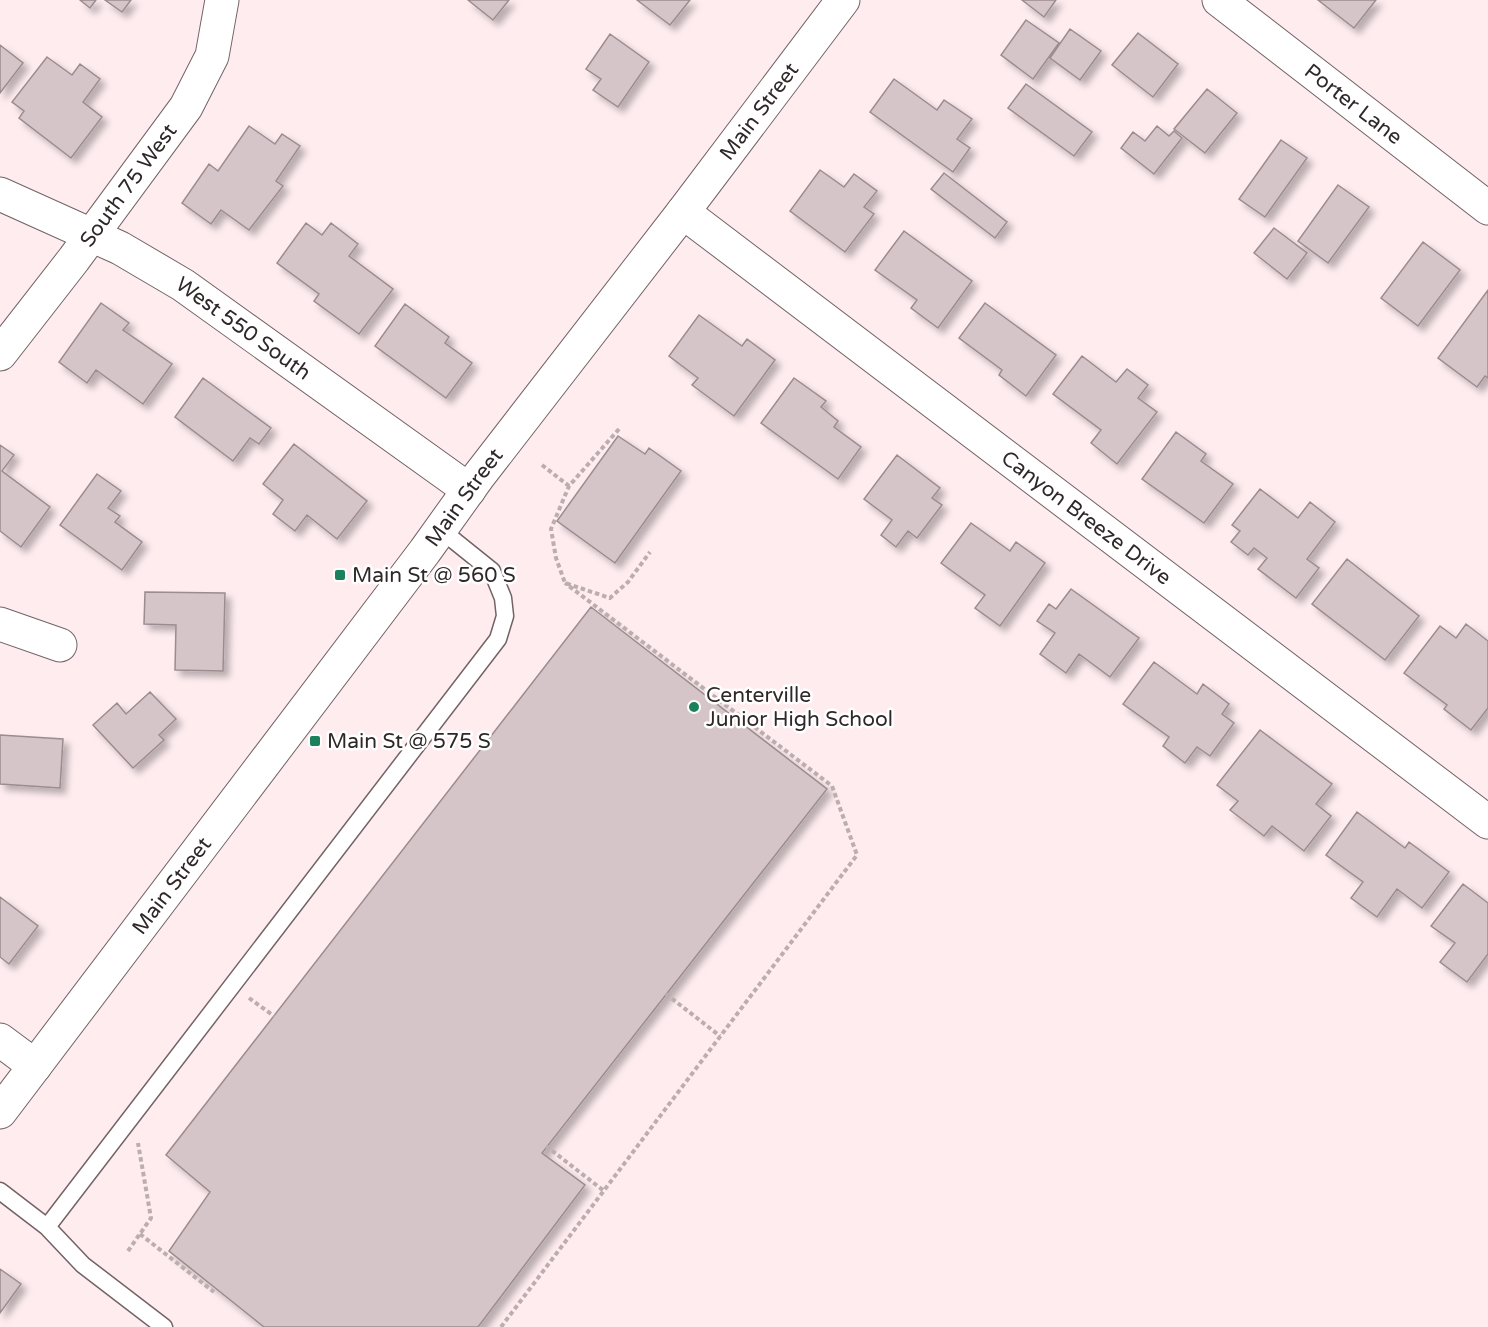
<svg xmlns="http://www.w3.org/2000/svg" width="1488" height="1327" font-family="'Varela Round',sans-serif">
  <defs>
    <filter id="shadow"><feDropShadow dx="5.5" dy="5.5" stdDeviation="3" flood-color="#0004"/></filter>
  </defs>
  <rect width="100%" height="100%" fill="#feecef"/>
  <path fill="#d6c5c8" stroke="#9c8c8f" stroke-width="1.5" filter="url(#shadow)" d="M80,0H96L90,8Z
    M105,0H131L122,12Z
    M468,0H509L493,20Z
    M637,0H690L670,25Z
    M1022,0H1056L1044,17Z
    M1318,0H1376L1354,28Z
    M1026,20L1059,43L1033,79L1001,55Z
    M1070,29L1101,51L1080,80L1050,58Z
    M1138,33L1178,64L1153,97L1112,65Z
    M610,34L649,62L618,107L593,90L601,79L586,69Z
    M0,45L23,63L0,93Z
    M47,57L72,75L80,64L100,79L83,102L102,117L71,158L19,118L24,111L12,102Z
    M894,79L937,110L944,100L972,119L957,139L970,148L953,172L870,112Z
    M1026,84L1092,132L1074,156L1008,108Z
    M1207,89L1237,113L1205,153L1174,129Z
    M249,126L275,144L282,134L300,146L276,181L283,186L249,230L221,210L211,224L182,203L209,164L218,171Z
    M1157,126L1169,136L1174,131L1182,138L1154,174L1121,148L1133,132L1145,141Z
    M1281,140L1307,158L1265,217L1239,199Z
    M820,170L844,187L854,174L877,191L864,207L874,214L845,252L790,211Z
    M944,173L1007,222L995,238L931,189Z
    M1338,185L1369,207L1328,263L1298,241Z
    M306,223L322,235L331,223L358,244L349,256L393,289L359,334L314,301L319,294L277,263Z
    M1274,228L1307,253L1287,279L1254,253Z
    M904,231L972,281L938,328L911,308L917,300L875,270Z
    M1423,242L1460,270L1418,326L1381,298Z
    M1488,290V378L1485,376L1477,387L1438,358Z
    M101,303L129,323L123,330L172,364L143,404L96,370L87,383L59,362Z
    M985,303L1056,355L1026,396L999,375L1002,370L959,338Z
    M405,304L449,337L445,343L472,363L446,398L375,346Z
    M699,315L742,346L747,339L775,360L734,416L692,385L698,378L669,356Z
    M1082,356L1116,382L1127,369L1148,385L1138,398L1157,412L1117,464L1091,443L1101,430L1053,394Z
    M203,378L271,428L259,444L250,438L233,461L175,417Z
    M794,378L826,401L821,407L838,421L834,427L861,447L838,479L761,423Z
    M1176,432L1206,454L1201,461L1233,484L1204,523L1142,479Z
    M618,436L645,454L649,448L681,471L615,563L557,521Z
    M294,444L367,501L337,539L307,515L295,531L273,514L283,500L263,484Z
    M0,445L14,455L2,471L50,507L21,547L0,531Z
    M897,455L940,488L932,498L942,505L917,538L908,531L896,547L881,535L892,520L864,499Z
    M97,474L121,491L108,508L120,516L115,522L142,542L122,570L60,525Z
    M1260,489L1298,518L1310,502L1335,522L1307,559L1319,568L1296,598L1258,569L1267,558L1254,548L1248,555L1231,542L1240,531L1232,525Z
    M971,523L1010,551L1016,542L1045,563L1000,626L975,608L985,595L941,563Z
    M1347,559L1419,616L1385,660L1312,604Z
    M1071,589L1139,638L1110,677L1079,654L1066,673L1040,654L1055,633L1037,621L1049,604L1056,609Z
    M145,592L225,593L223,671L175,670L176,625L144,624Z
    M591,607L827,789L542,1153L585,1185L478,1327H264L169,1251L210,1192L166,1155Z
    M1466,624L1488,641V708L1471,730L1444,709L1447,705L1404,673L1440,626L1456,638Z
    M1154,662L1197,694L1203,684L1229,704L1222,714L1234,723L1210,756L1197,747L1185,763L1163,746L1169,737L1123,704Z
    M150,692L176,719L159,735L164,740L133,768L93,725L117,703L126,714Z
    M1260,730L1332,784L1316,804L1331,816L1304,851L1272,826L1264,836L1230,810L1238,801L1217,785Z
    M0,735L63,739L60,788L0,784Z
    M1357,812L1405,848L1409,842L1449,872L1422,908L1397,889L1377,917L1351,898L1363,882L1326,855Z
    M1463,884L1488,903V954L1467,982L1440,962L1455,943L1431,926Z
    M0,897L38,926L9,964L0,957Z
    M0,1269L21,1284L0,1313Z"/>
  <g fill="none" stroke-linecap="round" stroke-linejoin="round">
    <g stroke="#726365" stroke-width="19">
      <path id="service" d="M0,1191L47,1227L83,1265L164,1327
        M47,1227L498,639L505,616L503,598L492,571L441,530"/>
    </g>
    <g stroke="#726365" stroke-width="35">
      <g id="minor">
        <path id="s1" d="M1219,0L1488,208"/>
        <path id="s2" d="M0,194L120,248L183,285L469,490"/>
        <path id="s3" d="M683,212L1488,822"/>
        <path id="s4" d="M0,354L74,259L186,107L212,56L222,0"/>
        <path d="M0,624L60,645"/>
        <path d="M0,1040L35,1066"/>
      </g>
    </g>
    <g stroke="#726365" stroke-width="35">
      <g id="secondary">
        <path id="s5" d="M0,1112L425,551L478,477L683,212L843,0"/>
      </g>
    </g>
    <path stroke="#bcaeb0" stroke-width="4" stroke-dasharray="4.5 3" stroke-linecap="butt" d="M619,429L569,486L551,529L556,558L565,583L610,598L628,582L650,552
      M542,465L569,486
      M666,994L720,1036
      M249,998L274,1016
      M546,1146L604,1191
      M140,1234L214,1292
      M128,1251L151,1218L138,1143
      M501,1327L857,855L832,786L565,583"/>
    <use href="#service" stroke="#fff" stroke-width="16"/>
    <use href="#minor" stroke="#fff" stroke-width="33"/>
    <use href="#secondary" stroke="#fff" stroke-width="33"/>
  </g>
  <g fill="#1a815c" stroke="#fff" stroke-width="2">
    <rect x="334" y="569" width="12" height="12" rx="3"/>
    <circle cx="694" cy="707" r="6"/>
    <rect x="309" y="735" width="12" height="12" rx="3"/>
  </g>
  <g text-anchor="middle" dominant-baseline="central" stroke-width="5" stroke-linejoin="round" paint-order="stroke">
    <g font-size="21" fill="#2f2829" stroke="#fff">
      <text stroke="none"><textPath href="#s1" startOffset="170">Porter Lane</textPath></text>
      <text stroke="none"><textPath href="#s5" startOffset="1256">Main Street</textPath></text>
      <text stroke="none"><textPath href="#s4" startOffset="212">South 75 West</textPath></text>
      <text stroke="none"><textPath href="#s2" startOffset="279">West 550 South</textPath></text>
      <text stroke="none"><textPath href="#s5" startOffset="770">Main Street</textPath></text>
      <text stroke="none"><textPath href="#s3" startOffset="506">Canyon Breeze Drive</textPath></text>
      <text stroke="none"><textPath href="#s5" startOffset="284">Main Street</textPath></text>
    </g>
    <g font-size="21" fill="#2f2829" stroke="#fff" text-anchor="start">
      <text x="352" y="575">Main St @ 560 S</text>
      <text x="706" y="695">Centerville<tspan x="706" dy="24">Junior High School</tspan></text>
      <text x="327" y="741">Main St @ 575 S</text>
    </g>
  </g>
</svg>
